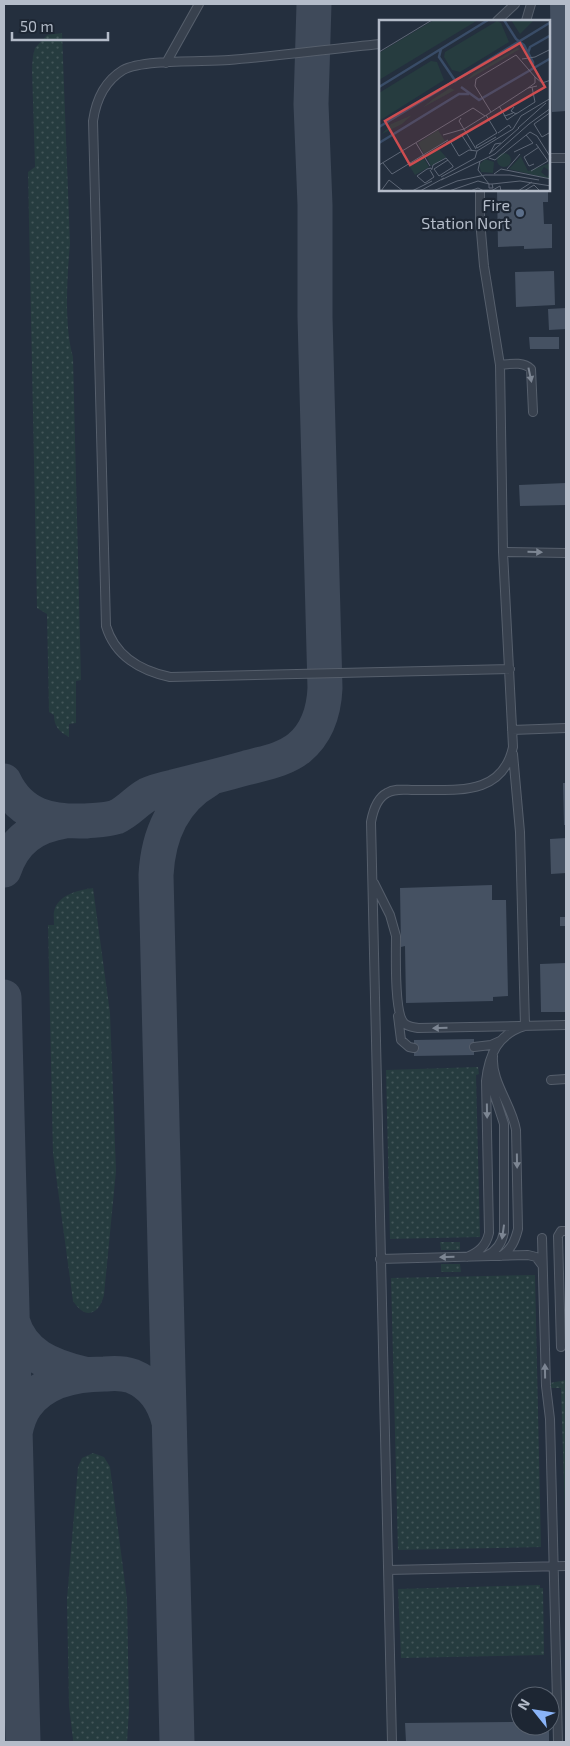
<svg xmlns="http://www.w3.org/2000/svg" width="570" height="1746" font-family="'Exo 2',sans-serif">
  <defs>
    <pattern id="green-dots" width="8" height="8" patternUnits="userSpaceOnUse" patternTransform="scale(1.25)"><rect width="8" height="8" fill="#263c3f"/><path d="M2 2h.1M6 6h.1" fill="none" stroke="#435659" stroke-width="1.8" stroke-linecap="round"/></pattern>
  </defs>
  <rect width="100%" height="100%" fill="#242f3e"/>
  <path fill="url(#green-dots)" d="M62,33L70,244C67,277 64,326 73,357L81,680L76,681V723L69,724V737C59,732 54,726 54,715L49,712L47,614L37,608L28,172L35,167L32,68L33,56L35,48L47,35Z
    M93,888L110,1013L116,1171L104,1295C99,1315 85,1320 73,1301L53,1153L48,925H54C54,920 53,913 55,908C61,894 79,890 93,888Z
    M478,1067L479,1074L476,1075L480,1237L390,1239L386,1070Z
    M440,1242H460V1250H441Z
    M441,1264H460L461,1272H441Z
    M535,1275L541,1547L398,1550L391,1278Z
    M566,1380V1548L561,1388H551L550,1383Z
    M93,1453L104,1457L110,1467L127,1599L129,1709L127,1742H73V1739L69,1706L67,1599L78,1467L82,1458Z
    M540,1585V1588H543L544,1655L401,1658L398,1589Z"/>
  <g fill="none" stroke-linecap="round" stroke-linejoin="round">
    <path stroke="#3f4a5a" stroke-width="35" d="M4,781C21,817 51,822 86,821C96,820 107,820 116,817C128,812 136,801 147,795C155,791 164,789 173,787C197,781 221,775 246,768C264,763 284,760 299,748C317,733 324,711 325,688L315,317V205L311,104L314,4
      M4,870C14,840 34,826 65,821
      M4,997L23,1742
      M12,1320C22,1355 51,1366 84,1374
      M15,1433C17,1423 20,1413 26,1405C44,1380 76,1374 105,1374C114,1373 123,1373 132,1376C152,1384 164,1401 169,1422
      M177,1742L156,875C158,836 173,800 208,780"/>
  </g>
  <path fill="#455162" d="M550,4H566V111L552,112Z
    M497,190H548V202H543L544,224H552V248L524,249V246L498,247Z
    M554,271L555,305L516,307L515,272Z
    M566,308V329L549,330L548,309Z
    M529,337H559V349H530Z
    M566,483V505L520,506L519,485Z
    M563,783H566V825H564Z
    M566,838V873L551,874L550,839Z
    M492,885V900H506L508,996L493,997V1001L406,1003L405,946L401,947L400,888Z
    M560,917H566V926H560Z
    M566,963V1012H541L540,964Z
    M474,1039V1055L414,1056V1040Z
    M520,1722V1726H549V1742H406L405,1723Z"/>
  <g fill="none" stroke-linecap="round" stroke-linejoin="round">
    <g stroke="#565f6c" stroke-width="10">
      <path id="service" d="M497,21L515,4
        M526,21L531,4
        M380,44C330,49 279,56 229,60C204,62 142,59 123,70C105,81 96,100 93,121L106,626C115,656 141,671 170,677L510,669
        M166,63L199,4
        M549,158H566
        M500,365C510,364 523,361 531,369L533,412
        M503,552L566,553
        M512,730L566,728
        M374,883L390,915L396,936C396,953 394,1013 404,1023C408,1027 413,1027 418,1028L566,1025
        M398,1016L401,1040L409,1047L414,1048
        M474,1047L491,1045L500,1041
        M493,1056C491,1082 512,1105 516,1130L518,1229C515,1241 511,1250 501,1256
        M551,1080L566,1079
        M542,1238L546,1386L550,1419L558,1742
        M486,1256C497,1251 502,1243 504,1232V1124L489,1078
        M467,1257C479,1252 486,1246 489,1233L486,1081C489,1054 498,1034 525,1026L520,832L513,754
        M380,1259L528,1255L536,1257L542,1265
        M561,1347L558,1236L561,1231H566
        M388,1570L566,1566
        M392,1742L371,822C373,811 377,798 387,793C395,788 405,790 414,790C453,789 502,798 513,747L503,552L500,365L484,266L480,220V190"/>
    </g>
    <use href="#service" stroke="#38414e" stroke-width="8"/>
  </g>
  <defs><path id="oneway-solid" d="M-6-.8H1V-3.2L6.5 0L1 3.2V.8H-6Z" transform="scale(1.25)"/></defs>
  <g fill="#7c8592">
    <use href="#oneway-solid" transform="translate(530 375) rotate(78)"/>
    <use href="#oneway-solid" transform="translate(535 552) rotate(1)"/>
    <use href="#oneway-solid" transform="translate(440 1028) rotate(179)"/>
    <use href="#oneway-solid" transform="translate(487 1111) rotate(89)"/>
    <use href="#oneway-solid" transform="translate(517 1161) rotate(89)"/>
    <use href="#oneway-solid" transform="translate(503 1232) rotate(98)"/>
    <use href="#oneway-solid" transform="translate(447 1257) rotate(179)"/>
    <use href="#oneway-solid" transform="translate(545 1371) rotate(-91)"/>
  </g>
  <circle fill="#5c6f8a" stroke="#1d2633" stroke-width="2" cx="520" cy="213" r="5"/>
  <g text-anchor="middle" dominant-baseline="central" stroke-width="4.5" stroke-linejoin="round" paint-order="stroke">
    <g font-size="16" fill="#b4bcc9" stroke="#1d2633" text-anchor="end">
      <text x="510" y="204">Fire<tspan x="510" dy="18">Station Nort</tspan></text>
    </g>
  </g>
  <g transform="translate(379 20)">
    <rect width="171" height="171" fill="#242f3e"/>
    <path d="M55,0H99L0,60V33ZM132,0H155L141,14ZM118,1L122,3L130,22L81,52L73,50L65,37L66,32ZM138,28L141,29L87,61L95,53ZM52,41L58,42L65,60L0,101V73ZM71,68L76,70L43,88L54,79ZM33,95L23,104L3,114L12,104ZM59,110L66,121L45,134L39,123ZM58,127L67,137L52,146L47,135ZM118 140a7 7 0 1 1 14 0a7 7 0 1 1-14 0ZM144,134L142,137L149,151L171,143V151L165,147L162,152L168,157L171,153V159L130,149ZM44,137L50,147L36,155L30,145ZM106,139L115,142L114,153L102,152L100,145Z" fill="#263c3f"/>
    <path fill="none" stroke="#394c67" stroke-width="2.5" d="M125,0L137,19L145,25L154,42V47M62,29L60,37L77,62M149,33L151,27L172,15M0,67L109,0M82,67L100,80L172,38M0,107L172,2M0,123L80,74H90"/>
    <path fill="none" stroke="#5e6776" stroke-width="1" d="M0,32L53,0M143,39L156,37L172,29M158,66L149,68L156,63V57L163,63L172,60M120,86L126,96L134,93M135,87L132,91L137,94L156,82L153,67M112,92L96,66L97,59L137,35L156,57M107,95L118,113L97,126L98,128L117,117M125,95L128,100L138,93M82,98L80,101L97,129M150,104L172,88M139,108L167,83M119,113L130,105L132,108M170,113L163,117L155,104L172,92M82,114L93,131M64,115L85,109L106,96M37,123L51,146M67,123L71,121L80,136L90,130L98,131M135,132L154,123L147,115M111,133L116,124L122,123M110,134L140,108M110,138L116,140L151,112L158,116L172,138M101,141L99,150L110,164M4,143L13,154L69,120M155,144L150,146L145,137L160,127M0,145L94,88L106,96L149,68M53,149L54,145L67,138L74,146V147L60,156L55,149L69,140M128,149L141,134M51,150L55,157L46,163L38,156L48,149L52,148L53,150M152,151L169,141L157,124M115,154L122,149L172,159M62,157L96,138L98,131L134,109L142,96L172,78M62,160L116,134L150,104M110,164H113L114,168H110ZM113,164L141,161L172,166M2,171L10,160L24,171M33,171L53,161M41,171L65,158M54,171L78,161L106,155H131L160,160M70,171L99,161L110,164M91,171L99,168L105,171M112,171L121,166L122,171M139,171L153,162M145,171L155,165L161,171"/>
    <path fill="#ce4d50" fill-opacity="0.15" stroke="#ce4d50" stroke-width="2.5" d="M141,23L166,67L31,145L6,101Z"/>
    <rect width="171" height="171" fill="none" stroke="#b4bcc9" stroke-width="2.5"/>
  </g>
  <rect width="570" height="1746" fill="none" stroke="#b4bcc9" stroke-width="10"/>
  <g transform="translate(535 1711) rotate(300)"><circle r="24" fill="#1d2633" stroke="#59626f"/>
  <path d="M0-4L9 19L0 12L-9 19Z" fill="#8ab4f8"/>
  <text y="-8" font-size="14" font-weight="bold" text-anchor="middle" fill="#b4bcc9">N</text>
  </g>
  <path d="M12 32v8h96v-8" fill="none" stroke="#b4bcc9" stroke-width="2.5"/>
  <text x="20" y="32" font-size="15" fill="#b4bcc9" stroke="#1d2633" stroke-width="4" paint-order="stroke">50 m</text>
</svg>
